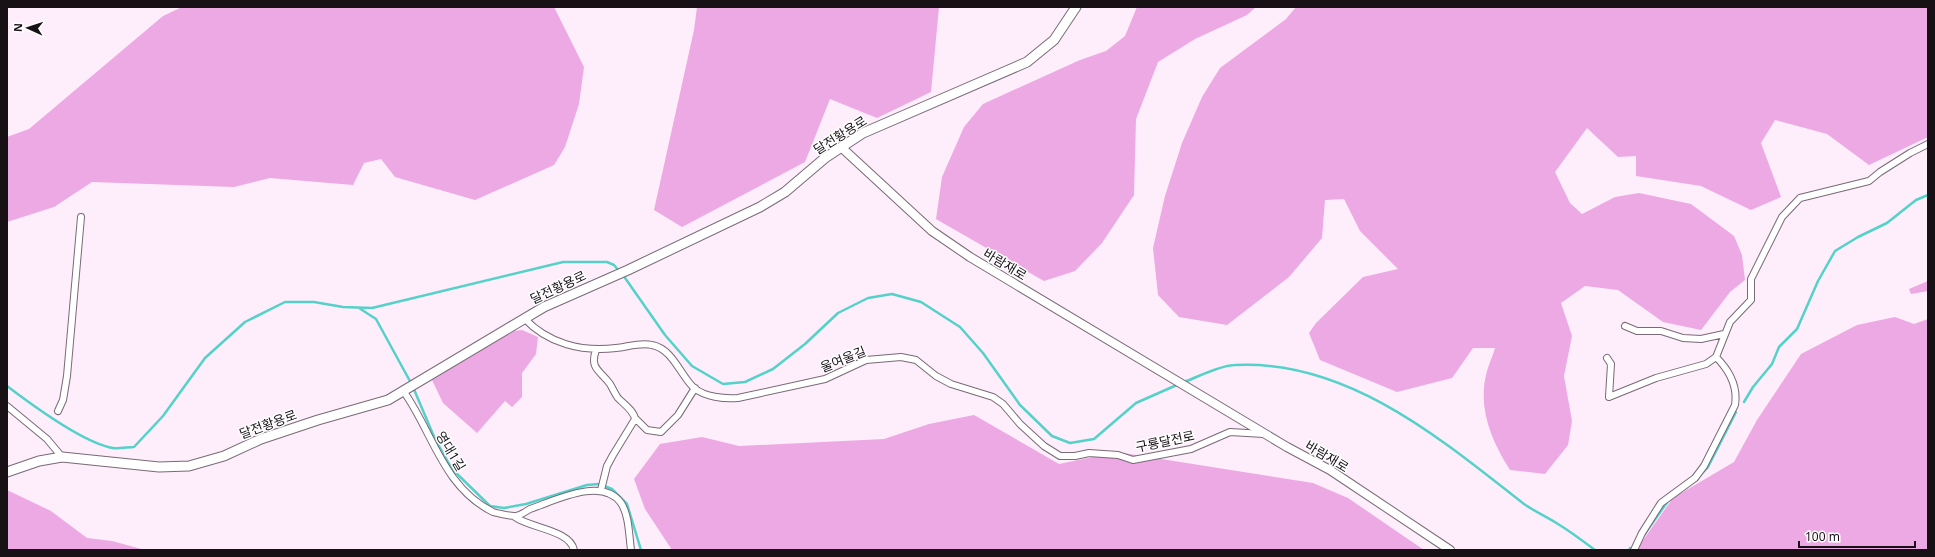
<svg xmlns="http://www.w3.org/2000/svg" width="1935" height="557" font-family="'Noto Sans','Noto Sans KR',sans-serif">
  <rect width="100%" height="100%" fill="#feedfb"/>
  <path fill="#eda9e3" d="M182,7H554L584,67L579,104L565,147L554,165L475,200L395,177L381,159L364,163L353,185L270,178L234,187L92,182L54,207L7,222V137L29,129L163,16Z
    M697,7H939L931,92L877,118L830,99L805,162L682,227L654,210L694,30Z
    M1137,7H1256L1247,15L1195,39L1158,62L1136,119L1134,195L1102,243L1075,271L1044,281L936,219L942,177L964,127L983,104L1080,60L1106,51L1125,36Z
    M1296,7H1928V137L1869,165L1827,134L1775,120L1761,143L1781,197L1751,210L1701,186L1636,176V156L1618,157L1587,128L1555,172L1570,203L1582,214L1615,197L1639,193L1691,204L1734,236L1742,255L1745,280L1730,292L1701,330L1663,322L1618,290L1585,286L1561,303L1572,336L1564,376L1572,421L1568,445L1545,474L1510,470C1491,440 1477,407 1487,371C1489,363 1493,356 1495,348H1473L1452,378L1397,392L1320,360L1309,333L1316,323L1363,277L1398,269L1360,231L1344,199L1325,200L1322,238L1289,277L1227,325L1179,317L1158,295L1153,248L1165,196L1182,143L1202,97L1220,68L1286,19Z
    M1928,281V291L1911,294L1909,289Z
    M1895,317L1914,324L1928,319V550H1639L1638,547L1673,498L1734,462L1757,420L1801,354L1857,325Z
    M522,330L538,337L536,354L522,373V397L512,407L505,401L477,433L443,403L432,380L514,331Z
    M974,415L1059,464L1117,452L1313,483L1348,498L1424,550H672L645,509L634,479L660,444L702,437L739,446L884,439L929,424Z
    M7,490L51,511L87,538L112,541L145,550H7Z"/>
  <g fill="none" stroke-linecap="round" stroke-linejoin="round">
    <path stroke="#54d2ca" stroke-width="2.5" d="M623,275L665,335L692,366L723,384L745,382L773,369L805,344L838,313L868,298L892,294L921,302L960,327L983,353L1020,405L1052,436L1070,443L1094,439L1136,403L1179,384
      M359,308L376,319L411,383
      M1184,382C1198,377 1220,365 1235,365C1347,359 1441,439 1524,504C1534,511 1547,517 1558,524C1571,532 1583,541 1595,550
      M7,386C32,405 83,443 113,448C119,449 128,447 134,447L163,416L205,358L245,322L285,302H314L343,307L372,308L563,262H607L614,265L619,271
      M413,387L435,439L452,469L490,506L504,508L526,504L587,485L599,484L612,489L627,504L641,550
      M1744,402L1753,387L1772,364L1779,347L1797,329L1818,281L1835,251L1858,237L1887,223L1916,200L1928,195
      M1698,477L1708,467L1736,412
      M1644,535L1668,501
      M1629,550L1630,548"/>
    <g stroke="#786a76" stroke-width="8">
      <path id="minor" d="M524,318C548,344 582,352 616,348C627,347 641,342 652,345C673,349 680,375 694,388C705,397 724,399 738,398L825,379L866,360L901,357L916,360L936,376L951,384L993,397L1003,404L1020,424L1044,446L1060,456H1075L1089,453L1118,455L1133,460L1191,449L1230,432L1264,434
        M1625,326L1637,331H1661L1683,338L1701,339L1724,334
        M596,350C589,369 601,371 610,384C613,389 615,394 618,398C624,404 634,411 635,419L613,455L607,466L601,490
        M1607,358L1611,364L1609,397L1656,378L1706,364L1716,357
        M404,392C433,433 443,487 493,512C496,513 510,516 514,516C519,517 526,511 530,509C554,501 602,476 621,503C629,515 629,535 631,550
        M7,406L47,439L62,457
        M58,411L63,400L67,376L81,217
        M635,418L647,430L661,432L678,415L695,388
        M515,517C530,528 570,530 574,550
        M1634,550L1642,533L1661,503L1695,478L1704,466L1735,405C1738,386 1729,370 1716,357L1730,322L1751,300V279L1782,217L1800,198L1869,181L1880,172L1910,153L1928,144"/>
    </g>
    <g stroke="#786a76" stroke-width="10">
      <path id="tertiary" d="M841,147L932,231L970,257L1287,447L1330,470L1450,550"/>
    </g>
    <g stroke="#786a76" stroke-width="11">
      <path id="secondary" d="M7,472L39,461L62,457L159,467L189,466L224,456L261,439L318,420L388,400L544,307L628,270L760,207L785,192L825,158L863,133L1027,62L1054,40L1076,7"/>
    </g>
    <use href="#minor" stroke="#fff" stroke-width="6"/>
    <use href="#tertiary" stroke="#fff" stroke-width="8"/>
    <use href="#secondary" stroke="#fff" stroke-width="9"/>
  </g>
  <g text-anchor="middle" dominant-baseline="central" stroke-width="3" stroke-linejoin="round" paint-order="stroke">
    <g font-size="13" fill="#171116" stroke="#fff">
      <text transform="translate(840 135) rotate(-32)">달전황용로</text>
      <text transform="translate(1005 264) rotate(31)">바람재로</text>
      <text transform="translate(558 287) rotate(-25)">달전황용로</text>
      <text transform="translate(843 359) rotate(-22)">울여울길</text>
      <text transform="translate(268 424) rotate(-20)">달전황용로</text>
      <text transform="translate(1165 441) rotate(-12)">구룡달전로</text>
      <text transform="translate(451 451) rotate(59)">영대1길</text>
      <text transform="translate(1327 456) rotate(31)">바람재로</text>
    </g>
  </g>
  <rect width="1935" height="557" fill="none" stroke="#171116" stroke-width="16"/>
  <g transform="translate(28 28) rotate(273)" stroke="#ffffff" stroke-width="3" paint-order="stroke">
  <path d="M0-3L7 15L0 10L-7 15Z" fill="#171116"/>
  <text y="-6" font-size="11" font-weight="bold" text-anchor="middle" fill="#171116">N</text>
  </g>
  <path d="M1799 541v6h116v-6" fill="none" stroke="#171116" stroke-width="2"/>
  <text x="1805" y="541" font-size="12" fill="#171116" stroke="#ffffff" stroke-width="3" paint-order="stroke">100 m</text>
</svg>
